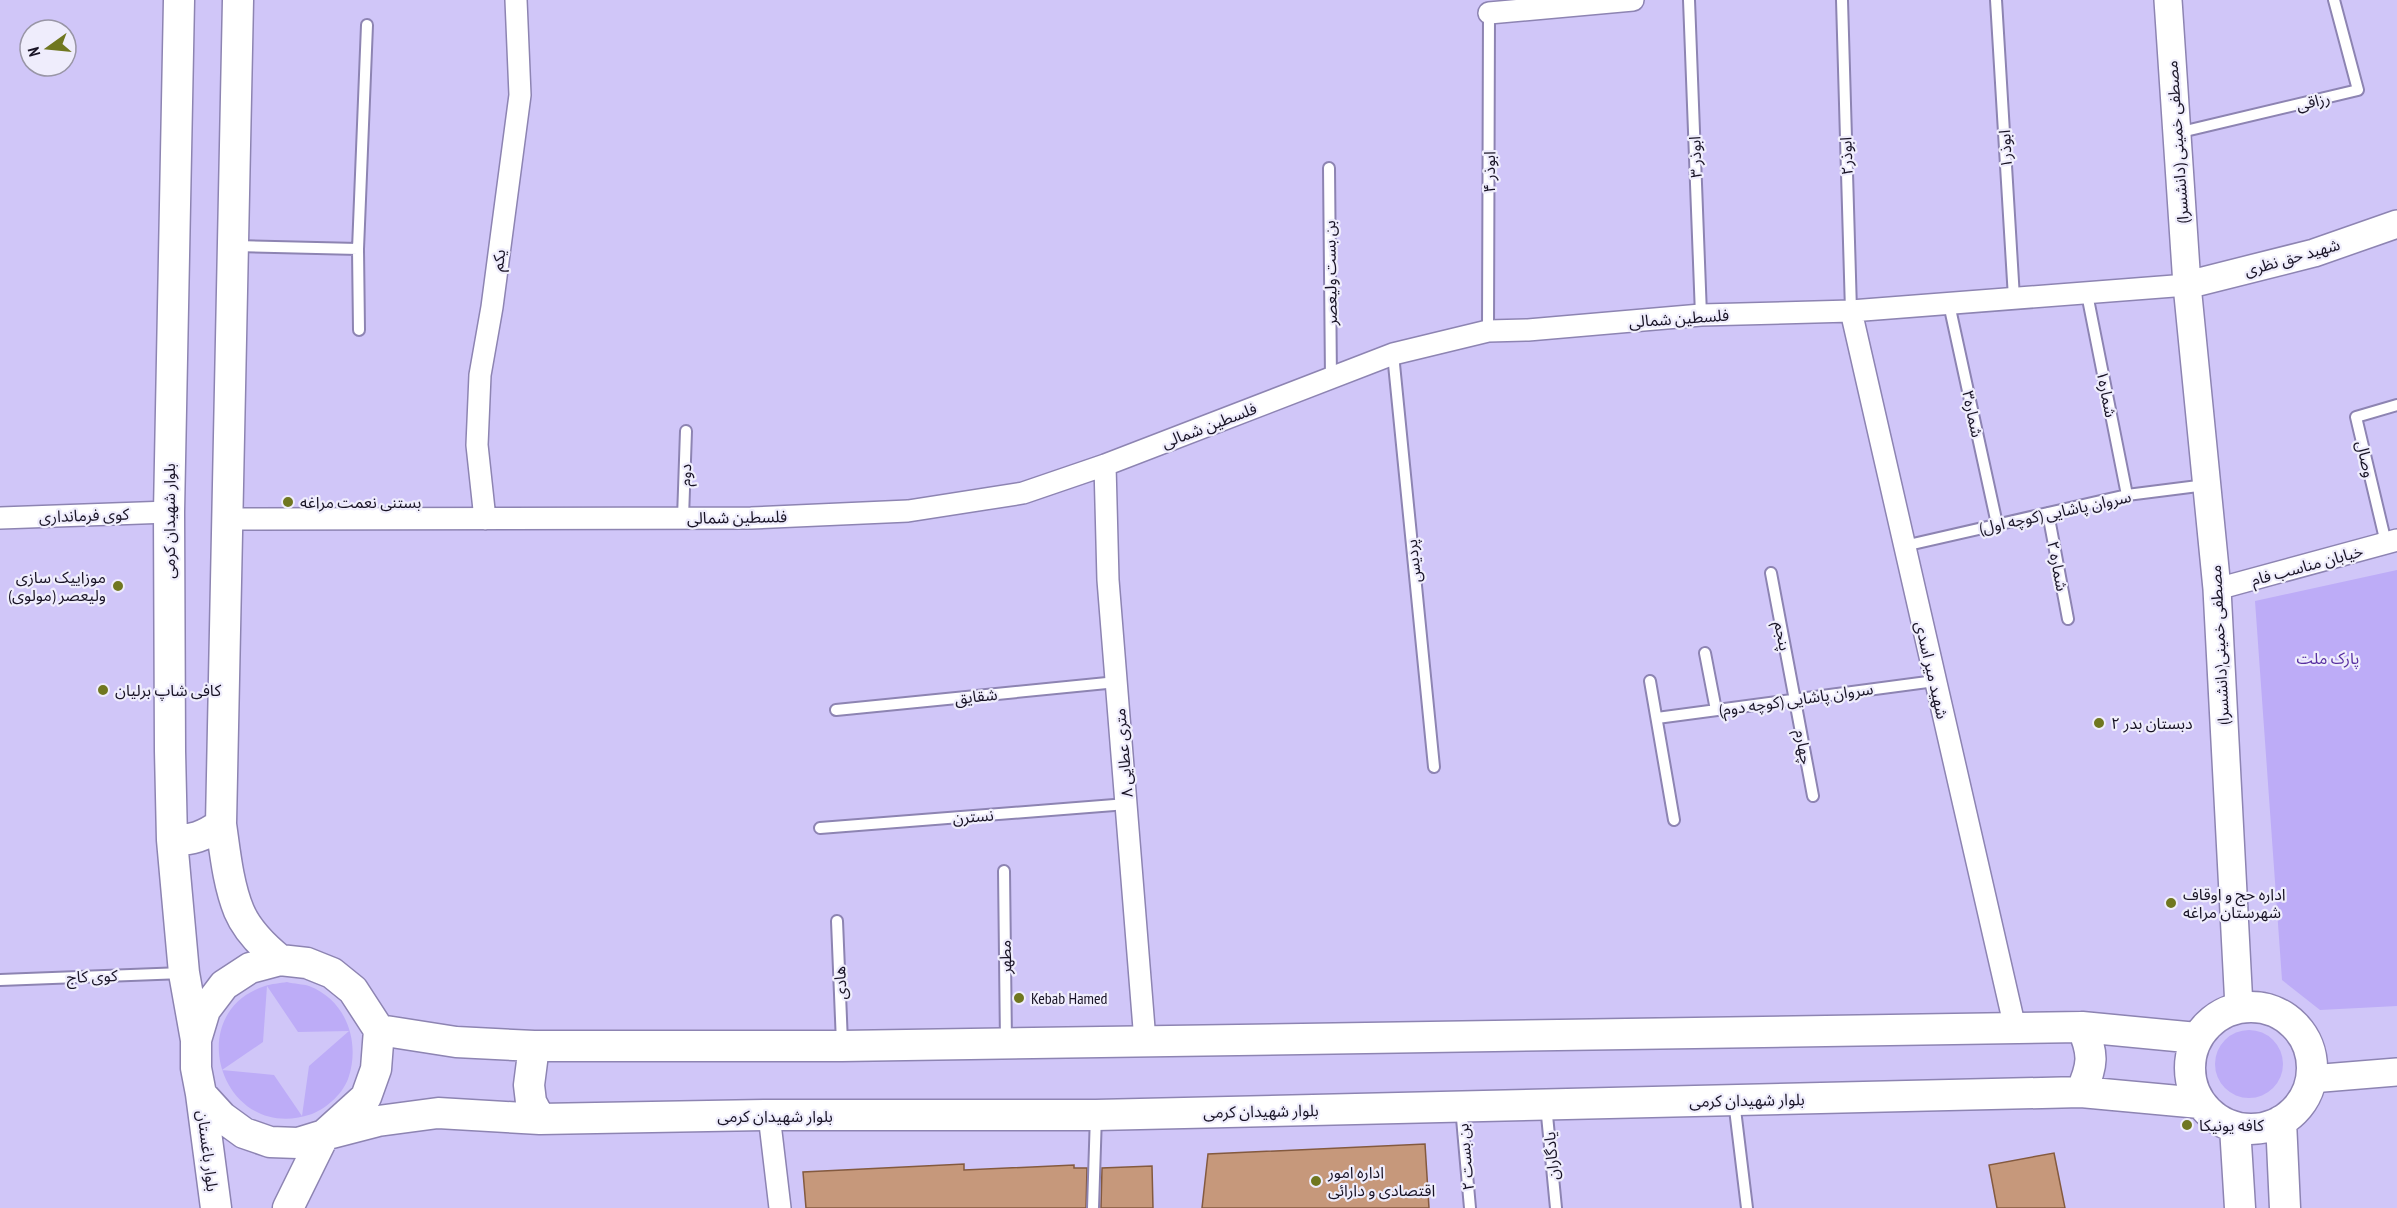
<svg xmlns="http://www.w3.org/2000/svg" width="2397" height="1208" font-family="'PT Sans Narrow','Noto Sans Arabic',sans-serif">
  <rect width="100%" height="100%" fill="#d0c6f8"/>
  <path fill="#bdacf7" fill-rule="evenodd" d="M2397,570V1006L2320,1010L2282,980L2255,601Z
    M287,982C294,984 303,984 309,986C346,1000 360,1041 349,1076C344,1093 327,1108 312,1114C222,1145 180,1013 265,986C271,984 280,983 287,982ZM267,986L298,1032L349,1031L309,1066L302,1116L274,1075L222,1070L263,1042Z
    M2215 1064a34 34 0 1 1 68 0a34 34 0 1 1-68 0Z"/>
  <path fill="#c6987b" stroke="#845a3f" stroke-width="1.5" d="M1425,1144L1429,1208H1202L1208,1154Z
    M2054,1153L2065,1208H1997L1989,1165Z
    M964,1164V1170L1074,1165V1168H1087L1086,1208H806L803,1172Z
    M1152,1166L1153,1208H1101L1102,1168Z"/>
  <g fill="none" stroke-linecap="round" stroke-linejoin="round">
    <g stroke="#8d84b2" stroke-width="14">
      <path id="service" d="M1689,0L1701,315
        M1842,0L1851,311
        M1996,0L2014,298
        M2177,133L2358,90L2334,0
        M1329,168L1331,379
        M236,246L358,249L367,25
        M358,249L359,330
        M2087,294L2127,495
        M1949,304L1997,524
        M1488,331L1489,13
        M1393,354L1434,767
        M2048,513L2068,619
        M683,518L686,431
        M2386,543L2356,417L2397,405
        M1904,546L2127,495L2206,485
        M1771,573L1813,796
        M1705,653L1716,710
        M1650,681L1674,820
        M836,710L1117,682
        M1657,718L1935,681
        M820,828L1127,804
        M1004,871L1006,1043
        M837,921L842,1043
        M0,980L183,973
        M1734,1101L1747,1208
        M1546,1105L1556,1208
        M1461,1107L1470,1208
        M1093,1208L1096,1115"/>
    </g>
    <g stroke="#8d84b2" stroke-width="24">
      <path id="minor" d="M1489,13L1633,0
        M1851,311L2015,1028
        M1105,465L1108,580L1145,1041
        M0,518L169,512
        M227,519L751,518L908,511L1023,493L1105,465L1393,354L1488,331L1528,330L1701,315L1851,311L2187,285
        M485,519L477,445L480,375L492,307L520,95L516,0
        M2217,589L2397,540
        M769,1115L780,1208"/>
    </g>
    <g stroke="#8d84b2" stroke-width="30">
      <path id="tertiary" d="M2168,0L2187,285L2217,589L2239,1007
        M2187,285L2314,253L2397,224
        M2311,1079L2397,1072"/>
    </g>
    <g stroke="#8d84b2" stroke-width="33">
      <path id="secondary" d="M179,0L169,512L170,751L172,840L184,973L196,1040
        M238,0L221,824C225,852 228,884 239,911C247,930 264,947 280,960
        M172,840C191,841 205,836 221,824
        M280,960L307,963L332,973L353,990L379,1030L376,1069L366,1097L324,1135L298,1143L270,1142L244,1133L222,1117L201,1094L196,1068V1040L205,1010L224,985L250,968Z
        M2190 1068a61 61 0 1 1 122 0a61 61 0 1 1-122 0Z
        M379,1030L456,1042L534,1046H842L2082,1027L2197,1038
        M534,1046L529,1085L531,1102L540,1119
        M2081,1092C2093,1065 2094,1054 2082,1027
        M201,1094L216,1208
        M2281,1121L2285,1208
        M2235,1127L2240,1208
        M288,1208L324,1135L378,1121L438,1113L540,1119L769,1115H1096L2081,1092L2200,1103"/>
    </g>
    <use href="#service" stroke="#fff" stroke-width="10"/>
    <use href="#minor" stroke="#fff" stroke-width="21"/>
    <use href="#tertiary" stroke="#fff" stroke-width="27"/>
    <use href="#secondary" stroke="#fff" stroke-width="30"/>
  </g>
  <g fill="#707720" stroke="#efedfc" stroke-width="2">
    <circle cx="288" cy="502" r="6"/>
    <circle cx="118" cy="586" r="6"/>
    <circle cx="103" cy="690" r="6"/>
    <circle cx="2099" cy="723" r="6"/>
    <circle cx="2171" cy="903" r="6"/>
    <circle cx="1019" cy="998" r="6"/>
    <circle cx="2187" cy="1125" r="6"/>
    <circle cx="1316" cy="1181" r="6"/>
  </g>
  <g text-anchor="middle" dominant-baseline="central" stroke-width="4.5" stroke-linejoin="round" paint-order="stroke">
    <g font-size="16" fill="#181325" stroke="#efedfc">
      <text transform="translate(2313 101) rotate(-13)">رزاقی</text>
      <text transform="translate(2177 142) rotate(-94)">مصطفی خمینی (دانشسرا)</text>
      <text transform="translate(2005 149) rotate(-93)">ابوذر۱</text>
      <text transform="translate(1846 156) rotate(-92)">ابوذر۲</text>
      <text transform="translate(1695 157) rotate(-92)">ابوذر ۳</text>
      <text transform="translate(1489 172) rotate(-90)">ابوذر ۴</text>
      <text transform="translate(2292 257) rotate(-16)">شهید حق نظری</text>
      <text transform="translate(498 260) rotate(-82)">یکم</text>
      <text transform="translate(1330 273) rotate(-91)">بن بست ولیعصر</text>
      <text transform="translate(1679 318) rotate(-4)">فلسطین شمالی</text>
      <text transform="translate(2107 394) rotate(79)">شماره۱</text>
      <text transform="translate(1973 414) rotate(78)">شماره۳</text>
      <text transform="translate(1209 425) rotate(-21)">فلسطین شمالی</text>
      <text transform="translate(2366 459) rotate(77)">وصال</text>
      <text transform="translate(685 475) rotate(-88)">دوم</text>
      <text transform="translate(2055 512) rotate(-12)">سروان پاشایی (کوچه اول)</text>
      <text transform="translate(84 515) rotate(-2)">کوی فرمانداری</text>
      <text transform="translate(737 517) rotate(-1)">فلسطین شمالی</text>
      <text transform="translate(169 521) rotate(-90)">بلوار شهیدان کرمی</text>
      <text transform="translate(1413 561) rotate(-96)">پردیس</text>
      <text transform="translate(2307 565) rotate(-15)">خیابان مناسب فام</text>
      <text transform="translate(2058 566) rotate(79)">شماره ۲</text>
      <text transform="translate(1783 636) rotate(79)">پنجم</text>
      <text transform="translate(2219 645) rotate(-93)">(دانشسرا)مصطفی خمینی</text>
      <text transform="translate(1932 670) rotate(77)">شهید میر اسدی</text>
      <text transform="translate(976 696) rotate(-6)">شقایق</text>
      <text transform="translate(1796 699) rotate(-8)">سروان پاشایی (کوچه دوم)</text>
      <text transform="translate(1804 747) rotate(80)">چهارم</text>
      <text transform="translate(1123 753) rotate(-95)">۸ متری عطایی</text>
      <text transform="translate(973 816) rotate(-4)">نسترن</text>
      <text transform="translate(1005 957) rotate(-91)">مطهر</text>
      <text transform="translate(92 976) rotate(-2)">کوی کاج</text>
      <text transform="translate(840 983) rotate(-93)">هادی</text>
      <text transform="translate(1747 1100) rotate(-1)">بلوار شهیدان کرمی</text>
      <text transform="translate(1261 1111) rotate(-1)">بلوار شهیدان کرمی</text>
      <text x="775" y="1116">بلوار شهیدان کرمی</text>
      <text transform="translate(208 1151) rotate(83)">بلوار باغستان</text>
      <text transform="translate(1551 1156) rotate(-95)">یادگاران</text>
      <text transform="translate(1465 1157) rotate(-95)">بن بست ۲</text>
    </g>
    <g font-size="16" fill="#181325" stroke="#efedfc" text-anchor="start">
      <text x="300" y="502">بستنی نعمت مراغه</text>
      <text x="106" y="577" text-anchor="end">موزاییک سازی<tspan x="106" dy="18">ولیعصر (مولوی)</tspan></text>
      <text x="115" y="690">کافی شاپ برلیان</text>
      <text x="2111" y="723">دبستان بدر ۲</text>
      <text x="2183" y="894">اداره حج و اوقاف<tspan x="2183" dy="18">شهرستان مراغه</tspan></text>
      <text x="1031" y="998">Kebab Hamed</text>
      <text x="2199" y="1125">کافه یونیکا</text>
      <text x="1328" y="1172">اداره امور<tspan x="1328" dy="18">اقتصادی و دارائی</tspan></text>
    </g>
    <g font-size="16" fill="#572fa0" stroke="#efedfc">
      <text x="2328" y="658">پارک ملت</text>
    </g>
  </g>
  <g transform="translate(48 48) rotate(255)"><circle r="28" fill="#efedfc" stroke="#9996a6" stroke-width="1.5"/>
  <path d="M0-4.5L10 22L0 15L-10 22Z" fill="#707720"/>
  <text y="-9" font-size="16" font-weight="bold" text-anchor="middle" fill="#181325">N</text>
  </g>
</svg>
